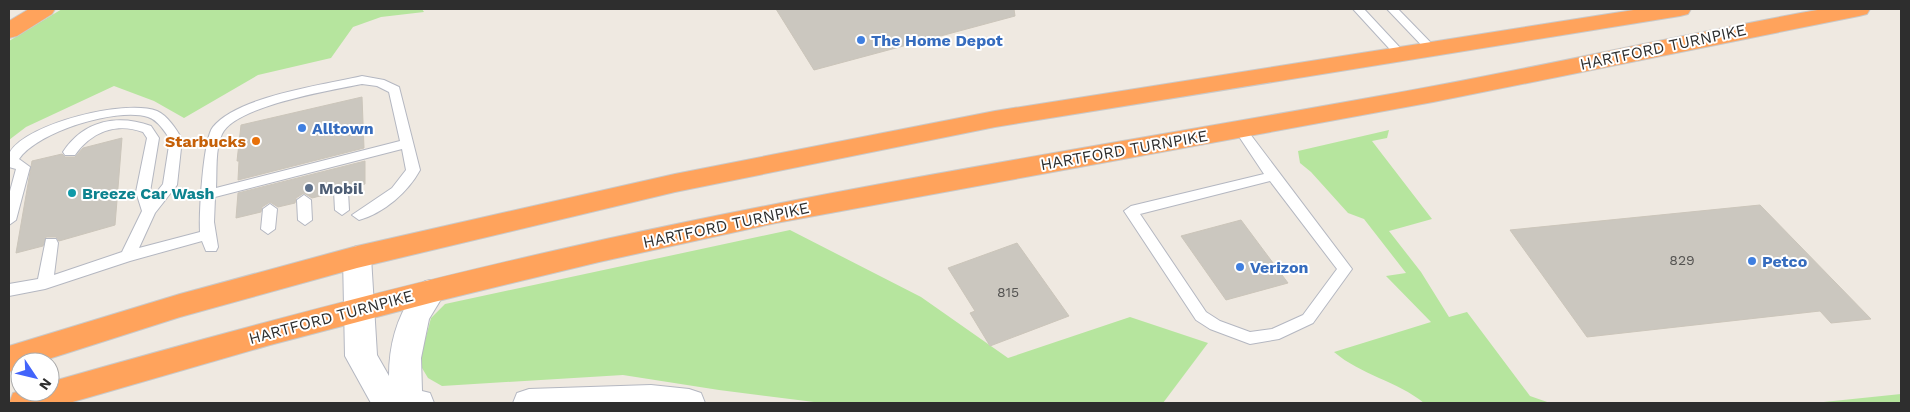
<svg xmlns="http://www.w3.org/2000/svg" width="1910" height="412" font-family="'Work Sans',sans-serif">
  <rect width="100%" height="100%" fill="#efe9e1"/>
  <path fill="#b6e59e" d="M62,9H422L424,12L381,17L353,27L331,58L258,75L184,118L154,101L114,86L26,127L9,140V41Z
    M1389,130L1387,138L1372,141L1432,219L1389,231L1421,272L1449,317L1467,312L1530,396L1550,403H1424C1397,381 1361,375 1334,352L1431,322L1386,276L1406,273L1364,219L1348,213L1311,172L1300,163L1298,151Z
    M790,230L921,297L1008,358L1130,317L1208,343L1163,403H822L719,390L623,375L442,386L428,378L419,363L431,318L445,304Z
    M1901,394V403H1814Z"/>
  <path fill="#cbc7bf" stroke="#cbc5ba" d="M776,9H1014L1015,16L814,70Z
    M362,97L364,148L238,180L239,161H237L241,125Z
    M122,138L115,225L59,241L56,237H46L43,246L16,253L32,161L62,154L65,157H75L83,148Z
    M365,161V184L348,189L341,184L333,189L332,193L312,198L304,193L296,198L295,203L278,207L270,202L262,207L261,212L236,218L238,193Z
    M1760,205L1871,319L1831,323L1820,311L1587,337L1510,230Z
    M1241,220L1288,283L1226,300L1181,236Z
    M1017,243L1069,316L990,346L970,313L975,311L948,268Z"/>
  <g fill="none" stroke-linecap="round" stroke-linejoin="round">
    <g stroke="#b4b7c1" stroke-width="2">
      <path id="lane" d="M1353,9H1364L1405,53V57H1397Z
        M1387,9H1398L1436,48V52H1428Z
        M362,76L384,80L399,87L420,170C408,192 384,213 359,220L352,215L392,188L406,170L402,149L215,197L214,222L218,247L216,251H206L202,241L130,261L45,289L9,296V284L38,279L46,239H56L58,243L54,275L122,252L142,211L136,192L147,138L143,132C116,122 91,132 75,155H65L63,152C84,120 118,114 151,126L159,138L150,192L152,198L163,184L170,139C164,131 158,120 148,117C117,107 37,132 19,159L30,167L16,220L9,225V195L16,169L9,167C9,162 8,157 10,152C28,123 125,99 157,111C168,116 176,129 182,139L177,185L155,213L139,248L200,232C199,214 203,139 213,127C238,96 324,85 362,76ZM362,84L377,86L389,92L400,141L216,188C217,171 215,149 222,134C235,106 332,90 362,84Z
        M1240,125L1244,126L1352,269L1313,323L1279,339L1250,344L1210,329L1196,320L1124,211L1131,206L1264,174L1234,129ZM1270,181L1337,269L1303,315L1272,329L1250,332L1220,321L1206,312L1140,214Z
        M341,186L348,191L349,210L342,215L335,210L334,191Z
        M304,195L311,200L312,220L305,225L298,220L297,200Z
        M270,204L277,209L275,229L268,234L261,229L263,209Z"/>
    </g>
    <g stroke="#b4b7c1" stroke-width="2">
      <path id="street" d="M357,246L367,250L371,257L377,355L389,376C389,346 396,319 413,294C418,287 421,281 430,280C434,280 438,282 442,283L446,291L429,319L421,358L422,391L430,393L434,403H371L345,356L343,257L347,250Z
        M651,385L689,389L701,393L705,403H513L517,393L529,389Z"/>
    </g>
    <g stroke="#c9c9c9" stroke-width="2">
      <path id="highway" d="M29,9H55L52,14L17,36L9,38V21Z
        M1640,9H1691L1688,14L1680,16L995,127L675,192L357,268L180,317L39,362H20V368L9,372V346L180,294L357,246L675,174L995,111Z
        M1823,9H1870L1867,14L1859,16L1433,102L776,223L599,262L434,302L270,345L69,403H9L13,393L20,391L50,392V382C260,322 472,266 686,222C918,174 1152,137 1385,95C1532,69 1677,35 1823,9Z"/>
    </g>
    <use href="#lane" fill="#fff" fill-rule="evenodd"/>
    <use href="#street" fill="#fff" fill-rule="evenodd"/>
    <use href="#highway" fill="#ffa35c" fill-rule="evenodd"/>
  </g>
  <g fill="#3f7fe0" stroke="#fff" stroke-width="2">
    <circle cx="861" cy="40" r="5"/>
    <circle cx="302" cy="128" r="5"/>
    <circle cx="1752" cy="261" r="5"/>
    <circle cx="1240" cy="267" r="5"/>
  </g>
  <circle fill="#e8710a" stroke="#fff" stroke-width="2" cx="256" cy="141" r="5"/>
  <circle fill="#5c6f8a" stroke="#fff" stroke-width="2" cx="309" cy="188" r="5"/>
  <circle fill="#0f9aa8" stroke="#fff" stroke-width="2" cx="72" cy="193" r="5"/>
  <g text-anchor="middle" dominant-baseline="central" stroke-width="4" stroke-linejoin="round" paint-order="stroke">
    <g font-size="14" fill="#555452">
      <text x="1682" y="260">829</text>
      <text x="1008" y="292">815</text>
    </g>
    <g font-size="16" font-weight="bold" fill="#366cbe" stroke="#fff" text-anchor="start">
      <text x="871" y="40">The Home Depot</text>
      <text x="312" y="128">Alltown</text>
      <text x="1762" y="261">Petco</text>
      <text x="1250" y="267">Verizon</text>
    </g>
    <g font-size="16" fill="#2e2e2e" stroke="#fff">
      <text transform="translate(1663 47) rotate(-12)">HARTFORD TURNPIKE</text>
      <text transform="translate(1124 150) rotate(-10)">HARTFORD TURNPIKE</text>
      <text transform="translate(726 225) rotate(-12)">HARTFORD TURNPIKE</text>
      <text transform="translate(331 317) rotate(-15)">HARTFORD TURNPIKE</text>
    </g>
    <g font-size="16" font-weight="bold" fill="#c56008" stroke="#fff" text-anchor="end">
      <text x="246" y="141">Starbucks</text>
    </g>
    <g font-size="16" font-weight="bold" fill="#4e5e75" stroke="#fff" text-anchor="start">
      <text x="319" y="188">Mobil</text>
    </g>
    <g font-size="16" font-weight="bold" fill="#0d838f" stroke="#fff" text-anchor="start">
      <text x="82" y="193">Breeze Car Wash</text>
    </g>
  </g>
  <rect width="1910" height="412" fill="none" stroke="#2e2e2e" stroke-width="20"/>
  <g transform="translate(35 377) rotate(125)"><circle r="24" fill="#ffffff" stroke="#ababab"/>
  <path d="M0-4L9 19L0 12L-9 19Z" fill="#4264fb"/>
  <text y="-8" font-size="14" font-weight="bold" text-anchor="middle" fill="#2e2e2e">N</text>
  </g>
</svg>
